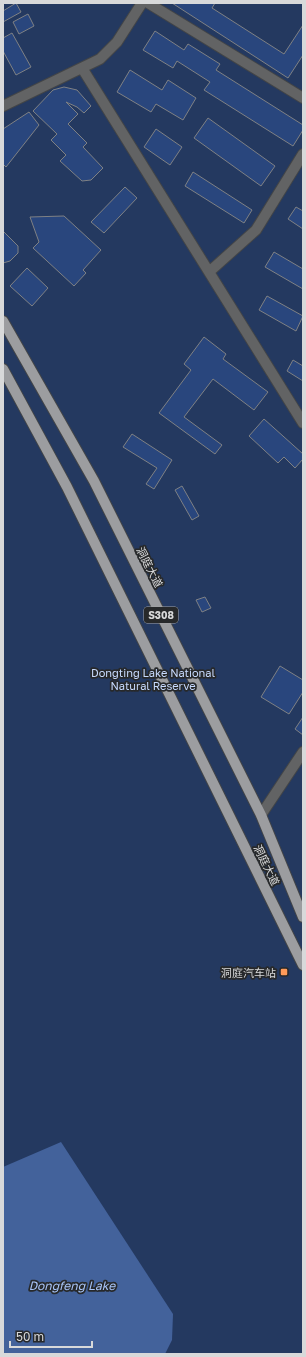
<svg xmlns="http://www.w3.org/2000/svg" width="306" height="1357" font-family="'Golos Text','Noto Sans SC',sans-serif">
  <rect width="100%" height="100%" fill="#27292b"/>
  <path fill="#243960" d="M3,3H303V1354H3Z"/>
  <path fill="#43629b" d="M61,1142L173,1314L172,1340L165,1354H3V1167Z"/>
  <path fill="#29467d" stroke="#7f8184" d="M16,3L21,12L3,22V11Z
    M172,3H215L212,8L284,54L303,25V55L288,78Z
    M28,14L34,26L19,34L13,22Z
    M155,31L184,50L188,44L220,64L216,70L303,125V130L293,146L204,90L210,82L177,61L173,68L143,50Z
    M12,33L31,67L16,75L3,51V38Z
    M130,70L162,90L168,80L196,98L183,120L156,104L151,112L117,92Z
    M64,87L77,90L91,106L84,113L77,107L66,102L78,114L68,124L87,143L83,147L103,168L91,180L82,181L60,161L66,155L51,140L57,134L33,111L53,90Z
    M29,112L39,125L6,167L3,164V129Z
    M208,118L275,166L261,186L194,138Z
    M156,129L182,147L170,165L144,147Z
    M193,172L252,210L244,223L185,186Z
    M125,187L137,198L104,233L91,222Z
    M296,207L303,211V229L288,219Z
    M64,216L101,250L83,270L86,273L74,286L33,248L39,242L30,217Z
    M3,231L18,246V253L10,261L3,263Z
    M274,252L303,269V289L265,267Z
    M27,268L48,288L32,306L10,286Z
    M267,296L303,316L296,331L259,310Z
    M204,337L226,354L223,359L268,392L254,410L213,379L184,417L222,445L215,454L159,413L191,370L184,364Z
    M293,360L303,366V381L287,371Z
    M264,419L303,454V459L295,468L284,457L278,463L249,436Z
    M132,434L172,460L154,489L146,484L157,468L123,447Z
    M182,486L199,516L192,520L175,490Z
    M205,597L211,608L202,612L196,600Z
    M280,666L303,680V692L289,714L261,697Z
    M303,717V735L295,729Z"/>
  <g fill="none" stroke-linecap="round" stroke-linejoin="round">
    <g stroke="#434547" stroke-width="12">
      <path id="minor" d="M148,3L303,98
        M82,68L303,423
        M3,106L100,59L117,42L142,3
        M209,272L256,230L303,154
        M261,815L303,752"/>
    </g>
    <g stroke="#434547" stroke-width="12">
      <path id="major" d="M3,321L94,481L261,815L303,917
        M3,369L67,487L303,965"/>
    </g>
    <use href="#minor" stroke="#626364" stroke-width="10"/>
    <use href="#major" stroke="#9c9da0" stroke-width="10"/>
  </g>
  <rect fill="#ff9b5a" stroke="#27292b" stroke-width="1.5" x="280" y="968" width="8" height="8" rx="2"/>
  <g text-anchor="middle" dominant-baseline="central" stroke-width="3.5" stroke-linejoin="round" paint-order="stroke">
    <rect fill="#27292b" stroke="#a3a4a6" stroke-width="1" x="144" y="607" width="34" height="16" rx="3"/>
    <g font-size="10" font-weight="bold" fill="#d8d9da">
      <text x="161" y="615">S308</text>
    </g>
    <g font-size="11" fill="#d8d9da" stroke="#27292b">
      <text transform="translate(150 567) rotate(63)">洞庭大道</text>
      <text transform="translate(267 865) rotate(64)">洞庭大道</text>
    </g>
    <g font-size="11" fill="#c7dafd" stroke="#27292b">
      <text x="153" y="672">Dongting Lake National<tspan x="153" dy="13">Natural Reserve</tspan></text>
    </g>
    <g font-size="11" fill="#d8d9da" stroke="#27292b" text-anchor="end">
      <text x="276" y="972">洞庭汽车站</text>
    </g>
    <g font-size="12" font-style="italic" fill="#a8c4f7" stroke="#27292b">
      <text x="72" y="1285">Dongfeng Lake</text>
    </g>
  </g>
  <rect width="306" height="1357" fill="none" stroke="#d8d9da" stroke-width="8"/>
  <path d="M10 1341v6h82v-6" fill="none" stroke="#d8d9da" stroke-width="2"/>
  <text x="16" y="1341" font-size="12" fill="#d8d9da" stroke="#27292b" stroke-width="3" paint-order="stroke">50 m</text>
</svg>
